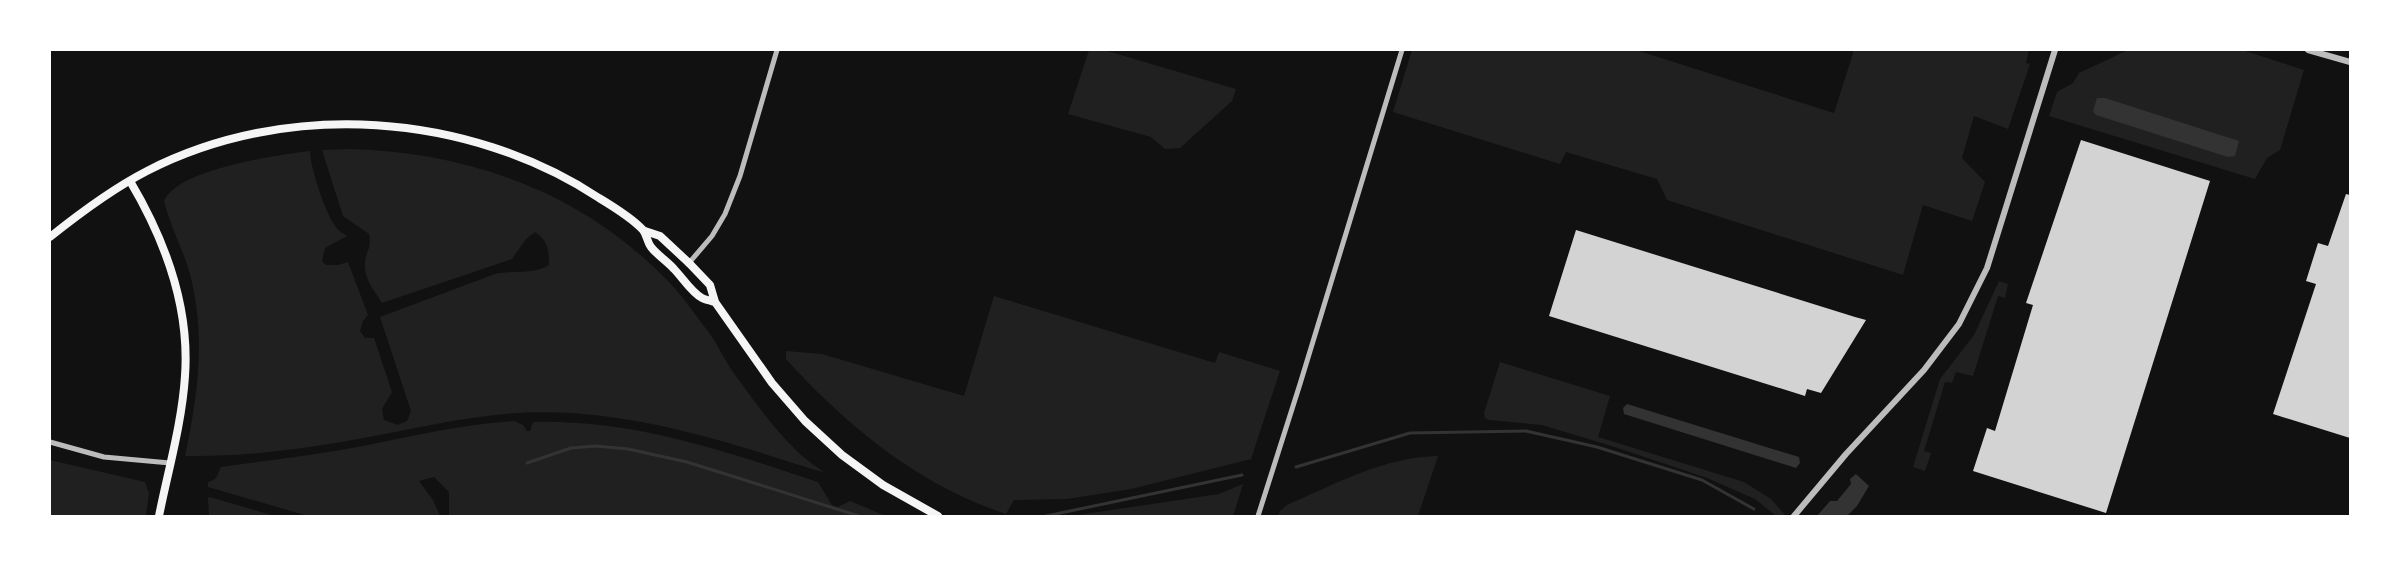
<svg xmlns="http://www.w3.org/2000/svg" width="2400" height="566" font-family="Jost,sans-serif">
  <rect width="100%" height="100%" fill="#111"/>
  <path fill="#202020" d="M1089,50H1104L1236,89L1232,101L1180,148L1165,149L1151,137L1068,114Z
    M1412,50H1636L1834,113L1854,50H2029L2026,63L2030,64L2008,129L1974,116L1962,158L1985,182L1972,221L1923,205L1903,275L1667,200L1657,179L1566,152L1560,164L1393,112Z
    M2128,50H2242L2304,70L2280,150L2267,158L2255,179L2049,116L2057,92L2073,83L2079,73Z
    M351,149C471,153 581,192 667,280C682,295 694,313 707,330C717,343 724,359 733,372C752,398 771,425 793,447C802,457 814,465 825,473C721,440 615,404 505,414C461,418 417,428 374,436C312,448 248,457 185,456C198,395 206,336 190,274C183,249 170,226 164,201C177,169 277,155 310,151C310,167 326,215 336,227C338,231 344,233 347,236L325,248L322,261L326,265H338L348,262L368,315L363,321L360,331L365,338H374L392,392L382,409L384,420L398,425L407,421L411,411L380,317L495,274C513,270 533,275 549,265C549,249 548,241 535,232L526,239L512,259L382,303C374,290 363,278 365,262C366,250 372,249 369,234L343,216L322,150Z
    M1999,281L2008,284L2005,298L1998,296L1973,376L1956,372L1952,383L1945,382L1924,451L1931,453L1925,471L1913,467L1940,379L1974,335Z
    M994,296L1215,363L1219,352L1280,371L1251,459L1131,489L1067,499L1014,500L1006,514C918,485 847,426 786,359V351L822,354L964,396Z
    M1500,362L1610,396L1598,437L1744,482L1771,499L1786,516H1776L1755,499L1707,478L1618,448L1542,425L1489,420L1485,418L1484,413Z
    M514,421L523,425L527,431H530L533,422C632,419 725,451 818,482L832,505L838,507L850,501L886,516H449V492L434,477L419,481L433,500L440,516H308L208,487V482C218,480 217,474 221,467C269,460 317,455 363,446C413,436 463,424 514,421Z
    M1438,456L1418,516H1278L1280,511L1287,505C1335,484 1384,457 1438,456Z
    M50,460L145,482L149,493L146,516H50Z
    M1243,484L1233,516H1071L1219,494Z
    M208,497L213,498L275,516H209Z"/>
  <path fill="#333" d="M2097,98H2105L2239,141L2235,156L2228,157L2096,115L2093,111Z
    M1627,404L1799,457L1800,463L1796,468L1624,414L1623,408Z
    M1856,474L1869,486L1857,506L1847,516H1817L1830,501H1837L1851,484L1850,479Z"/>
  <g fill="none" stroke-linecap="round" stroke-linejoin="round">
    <path stroke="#333" stroke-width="3" d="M527,463L571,448L596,446L628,449L687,462L859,516
      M1296,467L1410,433L1526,431L1597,447L1702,480L1754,509
      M1046,516L1242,475"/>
  </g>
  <path fill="#d3d3d3" d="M2081,140L2210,181L2106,513L1973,471L1987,428L1995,431L2033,305L2026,303Z
    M2346,194L2350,195V438L2273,414L2316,284L2306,281L2318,243L2328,246Z
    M1576,230L1855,317L1866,320L1821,393L1807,389L1805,396L1549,316Z"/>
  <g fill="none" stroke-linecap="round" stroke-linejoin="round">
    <path stroke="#bcbcbc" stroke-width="5" d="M689,263L712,236L725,214L740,176L777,50
      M50,442L104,457L170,463
      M1258,516L1300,384L1402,50"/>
    <path stroke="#bcbcbc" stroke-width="6" d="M2308,50L2350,62
      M1794,516L1846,454L1924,370L1959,324L1987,268L2055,50"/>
    <path stroke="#f5f5f5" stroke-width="8" d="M130,181C165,240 190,306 185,376C182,423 168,471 159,516
      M645,231L660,236L689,263"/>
    <path stroke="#f5f5f5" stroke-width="8" d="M50,237C80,213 112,189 147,171C287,99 468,112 599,198C614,207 632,218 643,230C647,235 647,242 651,247C657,255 667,261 674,269C682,277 692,293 702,298C706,300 711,301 715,302
      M689,263L710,285L715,302L772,383L805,421L842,455L883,485L938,516"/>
  </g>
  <rect width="2400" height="566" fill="none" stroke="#ffffff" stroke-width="102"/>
</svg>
